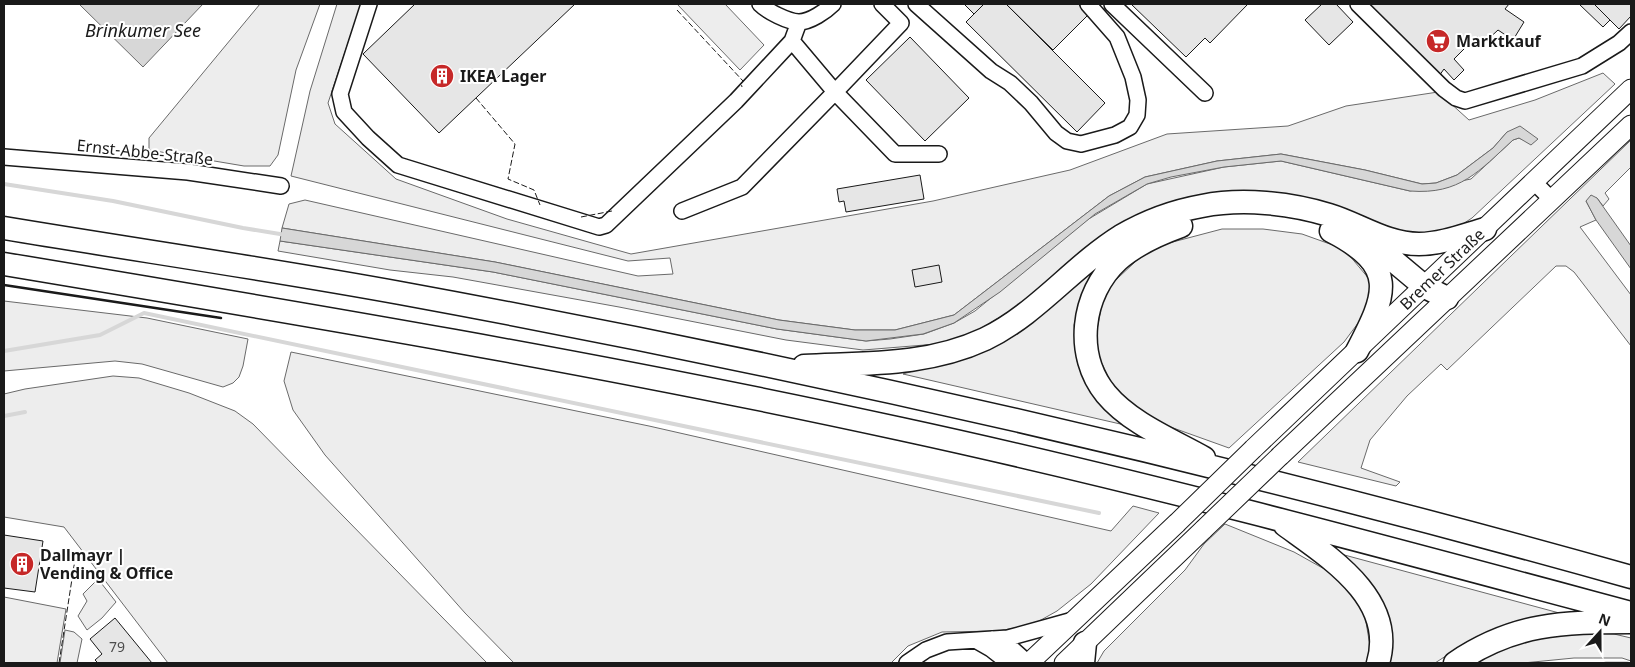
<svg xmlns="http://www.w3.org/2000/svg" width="1635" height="667" font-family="'Noto Sans',sans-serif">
  <rect width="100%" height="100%" fill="#fff"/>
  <path fill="#ededed" stroke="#6a6a6a" d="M260,4H320L296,70L278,155L270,166H244L149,150V138Z
    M337,4H361L328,103L335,124L396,179L507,219L631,254L933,201L1070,170L1167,134L1288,126L1346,106L1438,92L1469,120L1535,100L1603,73L1615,84L1472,218L1455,229L1432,235L1402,233L1198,198L972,334L937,344L863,350L786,340L619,307L453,277L390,270L278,251L280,241L493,272L777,329L866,341L890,339L924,334L954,323L975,311L1087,220L1147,184L1224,167L1281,161L1410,191L1471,179L1513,140L1519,138L1528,142H1534L1507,132L1493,148L1457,175L1436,183L1422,184L1365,170L1281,154L1217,161L1145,177L1109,196L954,315L895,330H855L779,320L495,262L282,228L289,204L305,200L638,276L673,274L670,258L628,261L291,176L310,91Z
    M677,4H725L764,45L740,70Z
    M1631,140V167L1605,193L1609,199L1603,206L1597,198L1586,201L1596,220L1580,227L1631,295V346L1574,272L1566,266H1556L1447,370L1441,364L1407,396L1370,440L1361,468L1400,482L1396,486L1298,462Z
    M1222,229H1263L1302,234L1344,249L1370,280V307L1344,342L1229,448L1151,420L1117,395L1094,347L1104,291L1150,248Z
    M1098,264L1084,290L1074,325L1077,361L1088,383L1129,426L903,374L989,349Z
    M4,301L147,318L248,339L243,366L239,377L233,383L223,387L142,364L115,361L4,371Z
    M291,352L649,426L1111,531L1133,506L1159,513L1091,584L1057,611L1032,625L998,631L942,632L908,646L891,663H514L465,613L325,455L293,410L284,381Z
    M113,376L139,378L189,393L235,411L253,424L487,663H168L64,527L4,517V394L25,389Z
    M1225,524L1294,552L1335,575L1364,610L1371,652L1366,663H1097L1104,651L1185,570L1204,544Z
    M1337,553L1563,614L1513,622L1469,641L1435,663H1389L1386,612L1375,588Z
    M98,579L116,602L102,618L87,630L78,616L87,601L83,594Z
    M4,597L66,609L57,663H4Z
    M65,630L74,632L82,639L77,663H60Z
    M1565,631L1614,634L1631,638V661L1622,658H1574L1523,663H1470L1512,643Z"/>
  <path fill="#d7d7d7" stroke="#6a6a6a" d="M79,4H203L143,67Z
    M1520,126L1538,139L1531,145L1519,138L1513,140C1479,171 1460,195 1410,191L1281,161L1224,167L1171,177L1147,184L1095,214L1000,292L954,323L923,334L866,341L777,329L493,272L280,241L282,228L495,262L779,320L855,330H895L954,315L1109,196L1145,177L1217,161L1281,154L1365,170L1422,184L1436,183L1457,175L1493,148L1507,132Z
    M1591,195L1597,198L1631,246V269L1596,220L1586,201Z"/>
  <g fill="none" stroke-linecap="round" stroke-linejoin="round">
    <path stroke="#d7d7d7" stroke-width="4" d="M4,184L113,201L243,228L286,235
      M4,351L100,335L144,313L1099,513
      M4,416L25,412
      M1606,663H1627"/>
  </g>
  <path fill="#e6e6e6" stroke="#1a1a1a" d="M415,4H575L439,133L363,54Z
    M964,4H984L974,14Z
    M984,4H1006L1105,103L1077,132L966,22Z
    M1006,4H1078L1089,14L1053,50Z
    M1131,4H1248L1210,43L1205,38L1186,57Z
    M1322,4H1336L1353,22L1329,45L1305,20Z
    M1367,4H1509L1505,9L1524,22L1513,40L1498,30L1484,43L1477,36L1454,59L1464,70L1454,80L1444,69L1439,76Z
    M1579,4H1594L1610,20L1603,27Z
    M1594,4H1631V16L1619,29Z
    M910,37L969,98L925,141L866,80Z
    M920,175L924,199L846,212L844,201L839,202L837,189Z
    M939,265L942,282L915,287L912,270Z
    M4,535L43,541L35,592L4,588Z
    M115,618L152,663H98L95,660L102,654L90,639Z"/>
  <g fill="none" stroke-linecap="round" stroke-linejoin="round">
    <g stroke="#1a1a1a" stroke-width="18">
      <path id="minor" d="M369,4L340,94L344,112L368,138L398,165L599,227L606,225L736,101L792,41L799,22
        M760,4C767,11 788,22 799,22C810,22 826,11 833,4
        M916,4L991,71L1010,83L1031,103L1056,133L1067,141L1081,144L1115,135L1130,127L1137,115L1138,100L1133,77L1117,37L1088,4
        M1112,4L1205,93
        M1358,4L1444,89L1456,98L1465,101L1582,66L1619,43L1631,32
        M792,41L835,92L901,23L882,4
        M4,157L188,172L281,186
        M1534,182L1552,200
        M682,211L742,187L835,92L895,154H939
        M992,639L1010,647L1028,663
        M977,641L991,649L1009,663
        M907,663L926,650L947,642L1008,638L1073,620"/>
    </g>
    <g stroke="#1a1a1a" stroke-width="21">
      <g id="major">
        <path id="s1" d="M1253,449L1631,89"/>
        <path d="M1280,456L1631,125"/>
        <path d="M1029,663L1177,523"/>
        <path d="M1064,663L1204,529"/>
      </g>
    </g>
    <g stroke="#1a1a1a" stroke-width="25">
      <path id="highway" d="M1181,226C1159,234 1136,244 1118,260C1081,294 1074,355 1106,394C1130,423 1172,440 1204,458
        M4,228C136,250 269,269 400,293C814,369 1226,463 1631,577
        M1331,231C1399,266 1387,294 1357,351
        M1362,241L1382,251L1425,287L1447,298
        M4,264C304,314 604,364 901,429C1146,482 1389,548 1631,613
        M804,366C866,363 927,366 985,339C1037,314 1073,266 1121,236C1145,222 1174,211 1202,206C1242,198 1290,203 1329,215C1359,224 1386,244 1419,244C1441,244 1464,235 1485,229
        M1285,525C1329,557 1397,599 1378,663
        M1083,663L1085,643
        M1455,663C1514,623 1562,622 1631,622"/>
    </g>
    <use href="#minor" stroke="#fff" stroke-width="15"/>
    <use href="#major" stroke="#fff" stroke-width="19"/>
    <use href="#highway" stroke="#fff" stroke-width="22"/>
    <g stroke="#1a1a1a" stroke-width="21" stroke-linecap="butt">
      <path id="major-bridge" d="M1177,523L1253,449
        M1204,529L1280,456"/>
    </g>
    <use href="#major-bridge" stroke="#fff" stroke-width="19"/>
    <path stroke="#1a1a1a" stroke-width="1" stroke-dasharray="6 2.5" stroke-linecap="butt" d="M677,10L743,81L741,83L742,87
      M476,98L515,144L508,179L534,190L540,205
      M581,217L612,211
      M59,663L76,553"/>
    <path stroke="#1a1a1a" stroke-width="2.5" d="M4,285L221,318"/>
  </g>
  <defs>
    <g id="supermarket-disc" transform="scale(1.25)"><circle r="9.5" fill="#c62828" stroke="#fff"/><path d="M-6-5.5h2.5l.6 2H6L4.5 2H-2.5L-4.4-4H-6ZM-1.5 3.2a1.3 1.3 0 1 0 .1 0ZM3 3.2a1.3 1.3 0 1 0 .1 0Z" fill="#fff"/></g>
    <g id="building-disc" transform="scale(1.25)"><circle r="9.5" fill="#c62828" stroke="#fff"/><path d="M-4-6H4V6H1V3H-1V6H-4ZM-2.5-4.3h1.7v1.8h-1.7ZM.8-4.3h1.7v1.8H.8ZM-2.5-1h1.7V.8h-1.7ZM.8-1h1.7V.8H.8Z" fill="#fff"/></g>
  </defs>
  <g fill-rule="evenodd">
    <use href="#supermarket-disc" x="1438" y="41"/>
    <use href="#building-disc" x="442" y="76"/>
    <use href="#building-disc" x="22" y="564"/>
  </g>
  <g text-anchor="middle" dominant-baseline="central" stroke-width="4" stroke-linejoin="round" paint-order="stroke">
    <g font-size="14" fill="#4d4d4d">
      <text x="117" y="646">79</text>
    </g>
    <g font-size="16" font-weight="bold" fill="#1a1a1a" stroke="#fff" text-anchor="start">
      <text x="1456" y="41">Marktkauf</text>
      <text x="460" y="76">IKEA Lager</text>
      <text x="40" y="555">Dallmayr |<tspan x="40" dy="18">Vending &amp; Office</tspan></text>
    </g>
    <g font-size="16" fill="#1a1a1a" stroke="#fff">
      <text transform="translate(145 152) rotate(6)">Ernst-Abbe-Straße</text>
      <text stroke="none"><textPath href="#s1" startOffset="261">Bremer Straße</textPath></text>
    </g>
    <g font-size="18" font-style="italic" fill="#1a1a1a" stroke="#fff">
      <text x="143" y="30">Brinkumer See</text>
    </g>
  </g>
  <rect width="1635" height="667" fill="none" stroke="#1a1a1a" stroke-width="10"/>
  <g transform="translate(1600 632) rotate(21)" stroke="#ffffff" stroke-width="4" paint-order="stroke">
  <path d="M0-4L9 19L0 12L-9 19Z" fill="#1a1a1a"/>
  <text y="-8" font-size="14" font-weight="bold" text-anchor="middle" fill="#1a1a1a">N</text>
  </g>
</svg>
